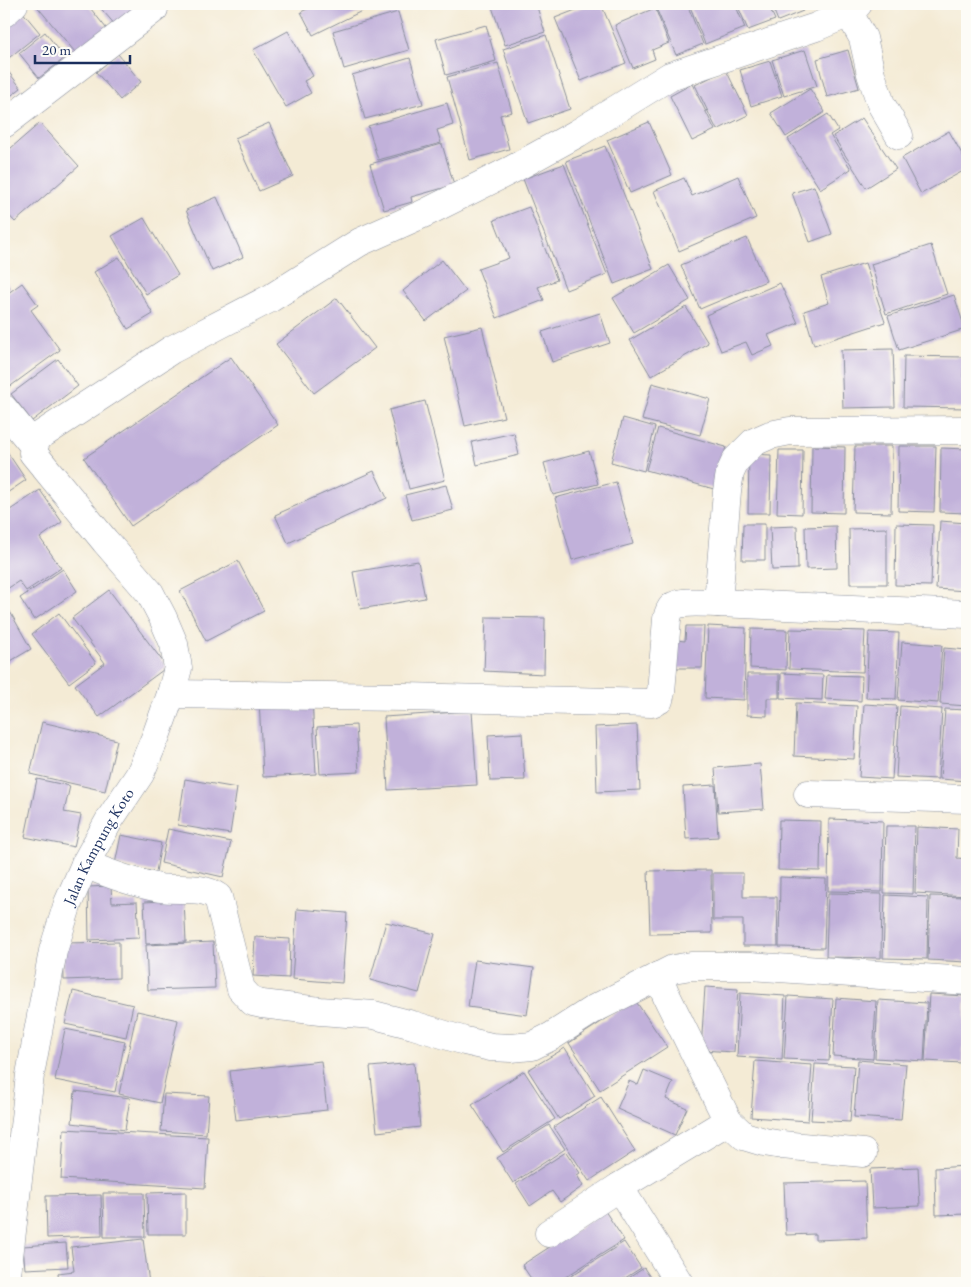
<svg xmlns="http://www.w3.org/2000/svg" width="971" height="1287" font-family="'EB Garamond',serif">
  <rect width="100%" height="100%" fill="#fdfcf7"/>
  <filter id="ink" filterUnits="userSpaceOnUse"><feTurbulence type="fractalNoise" baseFrequency=".02" numOctaves="2"/><feDisplacementMap in="SourceGraphic" scale="10" xChannelSelector="R" yChannelSelector="G"/><feConvolveMatrix kernelMatrix="1 2 1 2 8 2 1 2 1" color-interpolation-filters="sRGB"/></filter>
  <filter id="wash" filterUnits="userSpaceOnUse"><feTurbulence type="fractalNoise" baseFrequency=".0096" numOctaves="4" result="noise"/><feDisplacementMap in="SourceGraphic" scale="20" xChannelSelector="R" yChannelSelector="G"/><feGaussianBlur stdDeviation="1.12" result="paint"/><feColorMatrix in="noise" values="0 0 0 0 0 0 0 0 0 0 0 0 0 0 0 0 0 1.4 0 .05"/><feComposite in="paint" operator="in"/></filter>
  <g filter="url(#wash)">
    <rect width="100%" height="100%" fill="#f4ebd5"/>
    <g id="blocks">
      <path fill="#c1b1da" d="M35,4H87L110,33L80,58Z
        M97,4H145L117,27Z
        M317,4H371L372,6L313,35L301,12Z
        M491,4H536L545,32L505,45Z
        M591,4H601L626,63L581,81L555,18Z
        M665,4H687L703,44L676,55L656,8Z
        M689,4H735L745,28L705,44Z
        M737,4H768L775,20L748,30Z
        M771,4H800L803,11L778,21Z
        M655,8L669,43L652,50L655,59L633,68L615,25Z
        M21,10L40,33L5,61L4,23Z
        M398,12L409,50L344,69L333,31Z
        M486,25L496,61L446,75L436,39Z
        M288,31L313,76L304,81L311,93L286,107L253,50Z
        M45,32L65,58L39,78L19,53Z
        M546,35L570,109L528,123L503,49Z
        M805,50L817,86L784,96L772,60Z
        M848,50L859,88L827,97L817,59Z
        M118,54L141,82L120,100L96,72Z
        M410,58L423,104L365,119L352,75Z
        M770,61L782,96L751,106L740,70Z
        M498,63L512,112L500,115L509,149L470,160L447,77Z
        M4,66L21,88L4,101Z
        M726,70L748,115L717,130L695,85Z
        M692,84L715,130L692,141L670,96Z
        M810,89L825,112L786,137L771,113Z
        M447,103L453,125L437,130L441,143L378,160L368,126Z
        M828,114L838,130L830,135L851,169L820,189L788,139Z
        M862,118L896,169L866,188L833,136Z
        M649,122L672,175L630,193L607,140Z
        M40,123L79,166L15,222L4,210V154Z
        M269,123L293,176L259,191L235,138Z
        M949,131L967,163V169L921,194L902,158Z
        M442,144L454,185L411,197L412,202L384,210L370,164Z
        M605,146L653,269L614,284L566,161Z
        M564,164L607,274L566,290L523,179Z
        M738,176L756,218L679,251L654,191L684,178L692,196Z
        M814,186L832,234L810,242L792,193Z
        M217,197L243,257L212,271L186,210Z
        M529,207L557,280L538,287L544,300L497,318L478,269L509,258L494,220Z
        M4,214L10,221L4,227Z
        M144,218L178,275L146,294L112,236Z
        M747,238L766,281L700,309L681,265Z
        M931,245L947,294L886,314L871,264Z
        M119,257L153,314L128,329L94,272Z
        M442,260L466,291L426,321L403,291Z
        M865,263L885,322L814,345L804,311L829,303L821,277Z
        M669,265L690,300L634,333L613,298Z
        M4,279L10,288L4,293Z
        M22,283L38,305L31,310L60,350L8,388L4,382V296Z
        M780,283L798,323L768,335L773,346L752,355L746,342L721,351L706,315Z
        M954,295L965,329L899,350L888,316Z
        M337,298L375,348L314,393L276,344Z
        M686,307L708,343L651,376L630,340Z
        M600,313L610,343L552,362L542,332Z
        M482,327L504,417L465,426L444,336Z
        M893,349L895,407L843,408L841,350Z
        M904,356L964,357L963,377H967V408L903,407Z
        M231,357L278,425L131,526L84,458Z
        M58,359L78,386L32,421L11,394Z
        M652,383L710,399L700,435L642,420Z
        M425,401L445,480L409,489L389,410Z
        M623,418L655,427L644,471L611,462Z
        M658,428L726,447L714,489L646,470Z
        M514,433L519,455L477,465L472,442Z
        M812,446L845,447L844,513L811,512Z
        M855,446H892L891,513L853,512Z
        M899,446H936L934,512L898,511Z
        M941,448L967,449V513L940,512Z
        M6,450L26,480L4,495V452Z
        M779,450H803L802,514L777,513Z
        M589,451L598,484L553,495L544,463Z
        M749,454L771,455L770,513H748Z
        M374,471L387,498L288,543L275,515Z
        M616,482L633,544L572,560L555,498Z
        M446,485L453,510L412,520L405,495Z
        M40,490L62,522L40,538L61,568L26,591L19,581L4,591V514Z
        M940,521L967,523V591L936,589Z
        M743,524H765V560H742Z
        M896,524L933,525L931,586L895,585Z
        M797,526L798,569L772,570L770,527Z
        M836,526L837,568L806,569L805,527Z
        M887,528V584H850L849,529Z
        M238,561L264,611L206,641L180,591Z
        M418,561L425,598L360,609L353,572Z
        M63,569L77,591L34,620L20,598Z
        M109,590L167,667L99,717L75,685L105,663L72,618Z
        M4,601L31,649L4,665Z
        M59,613L96,663L69,683L32,634Z
        M486,617L545,618L544,674L484,671Z
        M686,626H704L702,668H674L676,640L685,641Z
        M708,626L746,628L744,700L705,698Z
        M751,629L787,630L786,670L750,668Z
        M790,629L865,631L863,672L789,669Z
        M869,632L899,633L896,699L866,698Z
        M902,642L942,645L938,703L898,700Z
        M944,648L967,650V706L940,704Z
        M781,673L823,675L822,700L780,698Z
        M747,674H779V698H767V716L747,715Z
        M827,675L862,676L861,701L825,699Z
        M312,698L316,774L263,777L259,700Z
        M796,703L857,706L854,759L794,756Z
        M864,704L897,706L892,779L859,777Z
        M900,706L942,709L938,779L896,777Z
        M945,709L967,710V781L940,779Z
        M472,711L477,785L388,790L384,717Z
        M42,722L117,740L105,791L30,774Z
        M356,725L359,772L320,774L317,727Z
        M637,725L640,790L597,792L595,727Z
        M522,733L525,780L490,781L488,735Z
        M760,764L764,809L718,812L715,768Z
        M37,779L70,786L64,812L81,815L74,847L25,837Z
        M185,779L237,788L230,834L178,825Z
        M715,785L718,837L686,839L683,787Z
        M829,819L883,821L882,892L828,891Z
        M779,820L821,821L820,871L778,870Z
        M886,826H915L913,894L884,893Z
        M917,827L958,829L957,858L967,859V896L915,893Z
        M168,829L231,842L223,877L161,863Z
        M121,835L161,843L156,872L115,864Z
        M711,870L712,933L650,934L648,871Z
        M713,873H743V897H777L778,946H743V920H713Z
        M780,877L826,879L824,948L779,947Z
        M111,886L112,903L137,902L139,938L89,940L88,887Z
        M828,893L882,894L881,958L826,957Z
        M885,895L928,897L927,959L883,958Z
        M930,896L967,897V962L928,960Z
        M184,900L186,942L146,944L144,902Z
        M297,909L347,913L342,983L292,979Z
        M386,922L435,934L419,993L370,980Z
        M255,937L290,939L289,978L253,976Z
        M119,942V978L64,980L63,943Z
        M213,942L215,988L148,990L146,945Z
        M475,960L534,968L527,1015L468,1007Z
        M705,987L738,989L734,1052L701,1050Z
        M73,991L133,1005L126,1037L65,1024Z
        M740,993L785,996L782,1060L737,1057Z
        M929,994L966,996L962,1063L925,1061Z
        M788,996L833,999L829,1061L784,1059Z
        M836,998L876,1001L873,1059L833,1056Z
        M635,1000L667,1047L600,1090L569,1043Z
        M878,1000L927,1003L924,1061L875,1058Z
        M137,1011L178,1020L160,1103L119,1094Z
        M966,1022H967V1064L963,1063Z
        M65,1029L125,1041L115,1092L55,1080Z
        M565,1048L595,1096L559,1119L528,1070Z
        M858,1060L906,1064L901,1120L854,1117Z
        M321,1061L327,1110L236,1120L230,1071Z
        M755,1061L812,1065L808,1121L751,1117Z
        M414,1063L420,1127L377,1132L370,1067Z
        M815,1064L854,1066L850,1122L811,1120Z
        M644,1070L673,1082L666,1099L687,1108L675,1135L617,1109L629,1081L638,1085Z
        M524,1071L555,1119L503,1152L472,1105Z
        M75,1091L130,1098L125,1130L72,1123Z
        M164,1094L209,1096L206,1134L161,1131Z
        M601,1097L635,1151L589,1181L554,1127Z
        M549,1125L565,1149L513,1183L497,1158Z
        M64,1129L208,1137L205,1188L61,1179Z
        M566,1152L580,1173L577,1175L583,1186L560,1202L552,1191L530,1206L516,1184Z
        M966,1166L967,1214L936,1215L935,1168Z
        M918,1167L920,1206L872,1208L870,1169Z
        M865,1181L867,1238L815,1240V1234L786,1235L784,1183Z
        M186,1192V1234H148L147,1193Z
        M103,1193H144L145,1237H104Z
        M101,1195L102,1236L47,1238L46,1196Z
        M605,1211L624,1240L556,1283H534L522,1265Z
        M143,1239L149,1283H59L58,1273L74,1271L71,1247Z
        M624,1242L641,1268L617,1283H560Z
        M66,1243L68,1267L25,1269L23,1246Z
        M644,1268L654,1283H621Z
        M261,1278L264,1283H247Z"/>
    </g>
  </g>
  <g filter="url(#ink)">
    <use href="#blocks" fill-opacity="0" stroke="#888d9a" stroke-width="1"/>
    <g fill="none" stroke-linecap="round" stroke-linejoin="round">
      <g stroke="#888d9a" stroke-width="29">
        <g id="minor">
          <path d="M4,13L14,4"/>
          <path d="M849,13L863,38L871,74L881,104L899,135"/>
          <path d="M4,124L154,9"/>
          <path d="M4,409L34,446"/>
          <path d="M718,603L727,491L730,473L736,460L754,442L770,435L790,431L967,430"/>
          <path d="M171,694L406,697L652,703L659,700L661,692L667,619C668,615 669,610 672,607C681,600 707,603 718,603L967,614"/>
          <path d="M808,794L967,799"/>
          <path d="M85,864C109,874 134,883 160,888C179,891 202,885 218,897L241,989L253,1002L262,1004L320,1011L374,1015L413,1025L465,1041L491,1047L511,1048L532,1046L552,1036L594,1009L673,969L691,966H750L967,981"/>
          <path d="M658,976L667,997L728,1121L744,1136L764,1142L782,1145L863,1153"/>
          <path d="M619,1187L679,1283"/>
          <path d="M549,1233L619,1187L728,1121"/>
          <path id="s1" d="M6,1283L30,1075L53,951L68,903L85,864L110,819L140,774L156,736L171,694L178,668L174,644L163,618L150,593L105,541L33,453L34,446L38,437L171,350L271,298L360,242L425,213L513,169L578,133L670,76L816,27L849,13L858,4"/>
        </g>
      </g>
      <use href="#minor" stroke="#fff" stroke-width="28"/>
    </g>
  </g>
  <g text-anchor="middle" dominant-baseline="central" stroke-width="4" stroke-linejoin="round" paint-order="stroke">
    <g font-size="16" fill="#1b2f5e" stroke="#fdfcf7">
      <text stroke="none"><textPath href="#s1" startOffset="450">Jalan Kampung Koto</textPath></text>
    </g>
  </g>
  <rect width="971" height="1287" fill="none" stroke="#fdfcf7" stroke-width="20"/>
  <path d="M35 55v8h95v-8" fill="none" stroke="#1b2f5e" stroke-width="2.5"/>
  <text x="42" y="55" font-size="15" fill="#1b2f5e" stroke="#fdfcf7" stroke-width="4" paint-order="stroke">20 m</text>
</svg>
